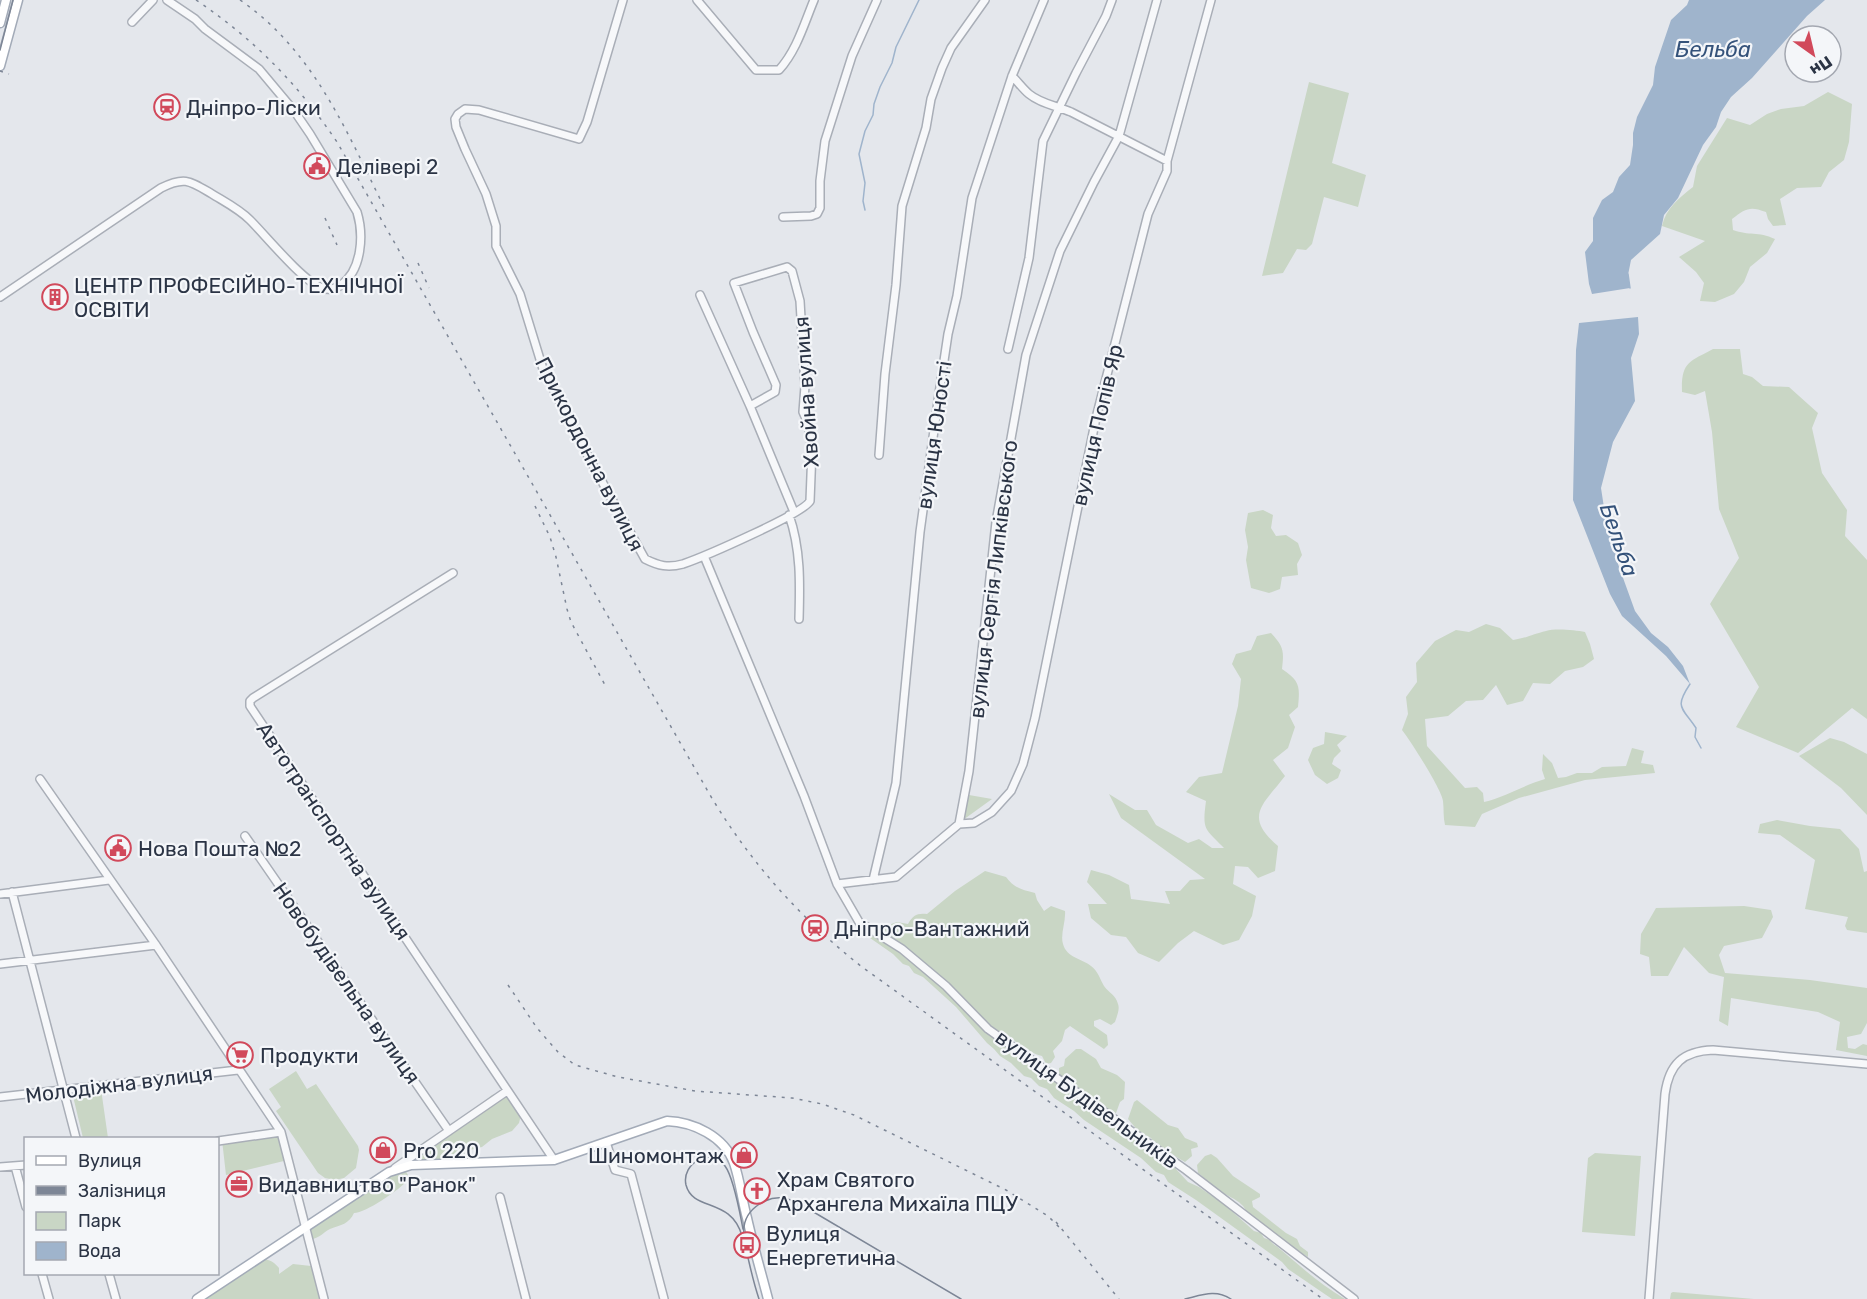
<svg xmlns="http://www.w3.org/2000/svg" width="1867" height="1299" font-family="Rubik,sans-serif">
  <rect width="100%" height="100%" fill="#e4e7ec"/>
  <path fill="#c9d6c5" d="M1309,82L1349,93L1332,163L1366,175L1358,207L1324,197L1312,244L1306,250L1297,249L1283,273L1262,276Z
    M1828,92L1852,104L1849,142L1844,160L1829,172L1821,187L1797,188L1780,199L1786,225L1773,226L1768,219L1766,212C1750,206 1746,208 1732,219L1733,230C1749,236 1758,231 1775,239L1767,253L1750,267L1744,282L1734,294L1715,302L1700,301L1704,283L1696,272L1679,257L1705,241L1662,226C1666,208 1679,198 1693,187L1697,166L1727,118L1750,125L1767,114L1781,109L1804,106Z
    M1713,349H1740L1743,374L1752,377L1763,386L1789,387L1818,413L1812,428L1822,473L1847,510L1845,536L1867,560V719L1852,708L1798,753L1736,727L1759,687L1710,604L1739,558L1719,509L1712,432L1705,391L1695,395L1682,392C1681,362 1689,362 1713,349Z
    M1263,510L1273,515L1271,528L1276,536L1286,535L1298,543L1302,555L1297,564L1298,575L1282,577L1280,589L1269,593L1251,588L1246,560L1248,547L1245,530L1248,513Z
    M1486,624L1500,628L1513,640C1527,638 1533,634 1546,631C1555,628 1575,630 1585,632L1590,644L1594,659L1583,667L1565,671L1550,684L1533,683L1523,701L1507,705L1496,685L1483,700L1466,701L1448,716L1425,719L1427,746L1465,788L1477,787L1483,793L1484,802C1505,797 1524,785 1545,779L1542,770L1543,754L1552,763L1558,778L1566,777L1577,773H1592L1602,767L1626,766L1632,748L1644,751L1641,763L1653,765L1655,773L1585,780L1519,798L1482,814L1475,827L1445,825C1443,817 1444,809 1443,801C1442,790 1410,740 1402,730L1408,714L1406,697L1417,682L1416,663L1435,641L1456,630L1469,632Z
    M1271,633C1284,647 1284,651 1282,669C1300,681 1300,686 1298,707L1289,715L1295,727L1288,748L1273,760L1285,776C1263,805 1243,816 1278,846L1275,871L1258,878L1248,867L1235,866L1233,884L1256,896L1252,916L1239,940L1223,945L1194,931L1178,943L1159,962L1138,953L1126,937L1111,935L1091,918L1088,904H1107L1087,882L1091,870L1109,875L1129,885L1131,899L1170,904L1165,891H1180L1190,880L1205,879L1121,818L1109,794L1135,810H1147L1156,825L1188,843L1199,839L1212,848H1224C1205,828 1202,831 1206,801L1186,792L1199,777L1222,773L1238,706L1241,679L1232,664L1236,654L1251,650L1257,636Z
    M1325,732L1347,736L1337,745L1341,751L1334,758L1332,764L1341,770L1338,778L1327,784L1315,775L1308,760L1313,748L1324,744Z
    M1830,738L1844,742L1867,754V815L1841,788L1799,756Z
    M969,795L992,799L963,820Z
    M1777,820L1810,826L1840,829L1859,849L1864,872L1867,871V933L1847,930L1845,926L1848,917L1805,909L1815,860L1780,835L1758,833L1760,824Z
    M985,871L1006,877C1014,888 1022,890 1035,893L1037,900L1044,911L1051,906L1065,911C1066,922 1060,934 1063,944C1067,958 1081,958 1091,966C1098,971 1100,979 1104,986C1109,993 1116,995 1118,1004C1120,1009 1117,1016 1115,1022L1111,1025L1100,1019L1094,1021V1026L1107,1035L1108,1045L1104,1049L1070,1026L1065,1030L1062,1041L1053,1051L1055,1057L1051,1063L1046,1064L1042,1056C1034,1054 1032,1052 1026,1048C1024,1046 1020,1046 1018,1044C1015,1042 1014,1039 1011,1037C1007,1035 1002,1035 999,1032C984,1020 972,1007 959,993C944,977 926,966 910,950C902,942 888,939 883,927L897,922L908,924C913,915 917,913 927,914L955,891Z
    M1744,906L1771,910L1773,917L1762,938L1724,946L1719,955L1725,973L1810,980L1867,988V1023L1861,1034L1847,1037L1848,1048L1855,1049L1863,1044L1867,1045V1056L1836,1050L1840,1022L1818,1012L1731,998L1728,1026L1719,1021L1724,977L1709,973L1684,947L1668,976H1651L1649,957L1640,954L1641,934L1656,908Z
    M859,928L866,929L900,951L942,986C947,994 954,998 961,1005C969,1012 974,1022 982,1028C1018,1056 1054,1079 1089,1107C1098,1113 1108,1117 1114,1126L1174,1167L1188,1182L1199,1187L1225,1205L1254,1231L1261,1233L1264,1238L1270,1240C1273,1245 1276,1245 1280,1249C1301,1267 1321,1285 1345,1299H1332L1288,1269L1282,1262L1196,1200L1168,1182L1164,1175L1156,1172L1141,1158L1084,1120L1074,1111L1054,1098L1047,1089L1039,1086L1031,1078L1024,1076L1011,1063L1000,1056L994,1049L987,1043L956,1007L923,977L914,973L909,966L903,964L893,954L860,931Z
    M1076,1049H1081L1096,1059L1101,1068L1117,1075L1125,1082L1124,1099L1120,1102L1116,1113L1109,1111L1103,1104L1100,1105L1075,1085L1059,1076V1068L1064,1066L1065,1059Z
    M296,1071L307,1089L316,1084L358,1146L359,1150L356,1168L344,1178L335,1180L325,1178L318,1173L276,1111L281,1107L269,1089Z
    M101,1089L108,1138H83L72,1092Z
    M499,1093L506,1094L521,1115L519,1123L512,1131L492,1139L482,1147L470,1150L452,1161H419L416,1157L417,1148C421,1145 425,1140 430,1139C443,1136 449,1144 452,1125L467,1116L492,1095Z
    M1137,1100L1168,1125L1178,1128L1185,1138L1197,1143L1198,1147L1191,1149L1192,1156L1185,1162L1156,1145L1151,1138L1139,1132L1128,1119L1134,1102Z
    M281,1132L288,1160L226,1175L222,1140Z
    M1595,1153L1641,1156L1635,1236L1582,1232L1588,1158Z
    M1211,1154L1217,1158L1233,1176L1260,1194V1197L1252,1201L1253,1207L1286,1233L1297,1239L1300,1246L1308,1252V1257L1295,1249L1247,1213C1243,1199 1222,1195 1212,1186C1207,1181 1204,1177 1198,1173L1197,1165L1205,1156Z
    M405,1170L408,1175V1180C399,1190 366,1213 354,1213C349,1224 341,1225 330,1229C323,1232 323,1236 313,1239L309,1235L310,1223L365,1185Z
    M264,1259C271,1260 275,1263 279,1268V1274L293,1264L311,1266L320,1299H203Z
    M1673,1292L1754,1299H1670L1671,1293Z"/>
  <path fill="#9fb4cc" d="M1689,0H1825L1807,16L1752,78L1731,97L1721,112L1716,127L1703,145L1678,198L1664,215L1660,234L1631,260L1628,275L1630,288L1592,294L1589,284L1585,252L1593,241V218L1602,200L1613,192L1619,177L1630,165L1633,145V133L1637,117L1653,85L1655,67L1671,20L1687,5Z
    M1638,317L1639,334L1631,358L1635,401L1613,442L1601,488L1605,514L1618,550V564L1635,611L1651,633L1668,647L1683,666L1690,684L1666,656L1622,616L1610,594L1573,500L1576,350L1579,323Z"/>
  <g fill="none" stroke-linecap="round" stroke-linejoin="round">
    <path stroke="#9fb4cc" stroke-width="1.5" d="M865,210L863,201L865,183L859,154L865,131L873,115L874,104L880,87L892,63L896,47L919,0
      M1628,274L1630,288
      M1690,684C1674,708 1682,707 1696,728L1695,737L1701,748"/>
    <g stroke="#a9aeb7" stroke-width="10">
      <path id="minor" d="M623,0L587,122L579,139L479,110L465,109L458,114L455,119L456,127L465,149L486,194L496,226V246L520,294L543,369L590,460L645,559C659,566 668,568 683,564C703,557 803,514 810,501L812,450L808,423L803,412L805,386L800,301L792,271L787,267L734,283L753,332L776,385L775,392L750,406
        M697,0L756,70H779C797,50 804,24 814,0
        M132,22L153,0
        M1012,76C1018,82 1023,89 1029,94C1041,104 1057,106 1071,112L1167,161
        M783,217L811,216L817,214L820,208V181L825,141L852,56L877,0
        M700,295L750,406L794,512
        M0,297L161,188C185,176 190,181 212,194C225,202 239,209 250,220C266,236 301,279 320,287C328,291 335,289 341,285C362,270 364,235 357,212L310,134L295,112L259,69L205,29L195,19L167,0
        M1008,349L1029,258L1043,141L1076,73L1106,16L1112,0
        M879,455L885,374L896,285L902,206L926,128L931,99L942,68L951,48L985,0
        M789,515C801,549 800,584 799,619
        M704,556L804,796L837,884L859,922L902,949L946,986L988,1029L1186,1170L1354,1299
        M453,573L253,698L250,701V706L554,1160
        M40,779L156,945L281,1132L324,1299
        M959,824L974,823L992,812L1011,791L1023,764L1035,718L1096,418L1148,214L1167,171V161L1211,0
        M959,824L969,771L996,522L1026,355L1060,251L1094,182L1119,136L1157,0
        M245,836L449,1131
        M873,880L896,783L920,532L939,394L948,334L957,296L972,198L1012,76L1044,0
        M837,884L896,877L959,824
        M12,892L76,1138
        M0,894L109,880
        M0,964L156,945
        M0,1097L238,1070
        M218,1141L281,1132
        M606,1142L615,1170L631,1174L664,1299
        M15,1166L26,1207
        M0,1167L26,1165
        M395,1168L507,1091
        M500,1197L526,1299
        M42,1274L49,1299
        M109,1274L116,1299
        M1649,1299L1665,1094C1669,1064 1683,1051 1713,1050L1867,1064"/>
    </g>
    <g stroke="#a3abb8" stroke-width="11">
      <path id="major" d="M0,23L6,0
        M0,66L18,0
        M197,1299L389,1172L411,1165L554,1160L667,1121C693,1122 724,1136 734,1163C740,1180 742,1200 747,1218C753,1245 761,1272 768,1299"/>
    </g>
    <use href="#minor" stroke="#f7f8fa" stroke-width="7"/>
    <use href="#major" stroke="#fff" stroke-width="8"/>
    <path stroke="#7d8696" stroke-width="1.5" d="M0,50L13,0
      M742,1236C731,1197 693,1212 686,1185C681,1163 711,1147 725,1166C734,1178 740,1214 743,1229
      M759,1299C755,1287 752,1275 749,1262C743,1238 736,1215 765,1201C778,1195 788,1198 800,1204L961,1299
      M1185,1299C1202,1295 1216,1289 1231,1299"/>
    <path stroke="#7d8696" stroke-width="1.5" stroke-dasharray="3 6" stroke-linecap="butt" d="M196,0C255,40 297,83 337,142L710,795C750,862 800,918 862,967L1323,1299
      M240,0C313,50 346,130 384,207
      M0,71L9,74
      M325,218L337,245
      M418,263L429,288
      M535,506L550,537L556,557L567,609L571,622L605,685
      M508,985L537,1028L558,1052L575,1065L618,1077L695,1091L792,1098L822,1104L854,1115L1006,1190L1048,1216L1060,1228
      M1056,1222L1119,1299"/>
  </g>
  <defs>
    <g id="station-ring" transform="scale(1.35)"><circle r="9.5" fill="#f4f6f9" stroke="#d1495b" stroke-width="1.5"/><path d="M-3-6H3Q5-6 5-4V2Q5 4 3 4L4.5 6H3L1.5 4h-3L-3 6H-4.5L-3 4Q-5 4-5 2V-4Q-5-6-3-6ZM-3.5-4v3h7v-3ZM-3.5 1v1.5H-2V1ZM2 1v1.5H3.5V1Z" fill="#d1495b"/></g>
    <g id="civic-ring" transform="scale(1.35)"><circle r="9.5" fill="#f4f6f9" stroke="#d1495b" stroke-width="1.5"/><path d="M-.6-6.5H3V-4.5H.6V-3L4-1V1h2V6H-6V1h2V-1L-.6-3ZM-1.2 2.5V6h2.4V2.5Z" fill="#d1495b"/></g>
    <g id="building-ring" transform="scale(1.35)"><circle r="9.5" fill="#f4f6f9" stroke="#d1495b" stroke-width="1.5"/><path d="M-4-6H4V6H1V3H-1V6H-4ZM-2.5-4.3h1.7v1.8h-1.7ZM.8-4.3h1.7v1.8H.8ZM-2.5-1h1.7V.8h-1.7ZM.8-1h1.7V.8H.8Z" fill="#d1495b"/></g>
    <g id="supermarket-ring" transform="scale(1.35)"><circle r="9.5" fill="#f4f6f9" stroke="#d1495b" stroke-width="1.5"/><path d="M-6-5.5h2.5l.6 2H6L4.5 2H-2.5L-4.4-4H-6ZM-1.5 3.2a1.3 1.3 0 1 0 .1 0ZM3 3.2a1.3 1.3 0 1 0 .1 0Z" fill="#d1495b"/></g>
    <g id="shop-ring" transform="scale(1.35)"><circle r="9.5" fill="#f4f6f9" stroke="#d1495b" stroke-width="1.5"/><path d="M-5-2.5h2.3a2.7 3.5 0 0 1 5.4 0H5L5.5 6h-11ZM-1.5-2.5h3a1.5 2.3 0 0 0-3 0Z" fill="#d1495b"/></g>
    <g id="office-ring" transform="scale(1.35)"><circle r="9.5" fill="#f4f6f9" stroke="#d1495b" stroke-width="1.5"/><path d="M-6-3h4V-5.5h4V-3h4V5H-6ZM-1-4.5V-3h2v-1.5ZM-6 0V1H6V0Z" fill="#d1495b"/></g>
    <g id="church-ring" transform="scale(1.35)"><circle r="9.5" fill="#f4f6f9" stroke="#d1495b" stroke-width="1.5"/><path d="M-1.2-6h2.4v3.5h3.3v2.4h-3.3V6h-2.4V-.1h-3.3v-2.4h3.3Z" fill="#d1495b"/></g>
    <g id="bus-ring" transform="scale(1.35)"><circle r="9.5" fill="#f4f6f9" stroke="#d1495b" stroke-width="1.5"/><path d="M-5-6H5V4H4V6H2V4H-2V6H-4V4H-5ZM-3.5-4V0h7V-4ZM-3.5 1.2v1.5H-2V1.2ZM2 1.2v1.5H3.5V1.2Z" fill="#d1495b"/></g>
  </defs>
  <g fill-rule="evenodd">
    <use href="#station-ring" x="167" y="107"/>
    <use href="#civic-ring" x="317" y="166"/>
    <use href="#building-ring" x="55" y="297"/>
    <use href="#civic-ring" x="118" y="848"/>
    <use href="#station-ring" x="815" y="928"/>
    <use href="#supermarket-ring" x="240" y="1055"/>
    <use href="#shop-ring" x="383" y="1150"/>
    <use href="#shop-ring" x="744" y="1155"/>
    <use href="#office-ring" x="239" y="1184"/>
    <use href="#church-ring" x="757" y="1191"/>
    <use href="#bus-ring" x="747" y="1245"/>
  </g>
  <g text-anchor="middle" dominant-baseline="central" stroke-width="4.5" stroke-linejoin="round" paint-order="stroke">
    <g font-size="21" fill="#2b3445" stroke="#f4f6f9" text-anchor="start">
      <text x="186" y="107">Дніпро-Ліски</text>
      <text x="336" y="166">Делівері 2</text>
      <text x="74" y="285">ЦЕНТР ПРОФЕСІЙНО-ТЕХНІЧНОЇ<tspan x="74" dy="24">ОСВІТИ</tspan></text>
      <text x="138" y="848">Нова Пошта №2</text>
      <text x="834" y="928">Дніпро-Вантажний</text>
      <text x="260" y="1055">Продукти</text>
      <text x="403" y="1150">Pro 220</text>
      <text x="724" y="1155" text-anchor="end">Шиномонтаж</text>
      <text x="777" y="1179">Храм Святого<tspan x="777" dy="24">Архангела Михаїла ПЦУ</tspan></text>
      <text x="258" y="1184">Видавництво "Ранок"</text>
      <text x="766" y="1233">Вулиця<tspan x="766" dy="24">Енергетична</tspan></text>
    </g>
    <g font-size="21" fill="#2b3445" stroke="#f4f6f9">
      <text transform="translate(806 392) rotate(-94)">Хвойна вулиця</text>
      <text transform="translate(1097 425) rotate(-77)">вулиця Попів Яр</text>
      <text transform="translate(934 435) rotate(-82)">вулиця Юності</text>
      <text transform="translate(590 454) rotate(63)">Прикордонна вулиця</text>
      <text transform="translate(993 579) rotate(-83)">вулиця Сергія Липківського</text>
      <text transform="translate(334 831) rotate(56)">Автотранспортна вулиця</text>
      <text transform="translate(347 983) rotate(55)">Новобудівельна вулиця</text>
      <text transform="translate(119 1084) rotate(-7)">Молодіжна вулиця</text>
      <text transform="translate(1087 1099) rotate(36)">вулиця Будівельників</text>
    </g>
    <g font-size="22" font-style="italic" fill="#34527a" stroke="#f4f6f9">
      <text x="1713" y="49">Бельба</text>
      <text transform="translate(1619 540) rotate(71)">Бельба</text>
    </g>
  </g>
  <rect x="24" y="1137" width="195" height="138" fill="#f4f6f9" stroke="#a4a8b1" stroke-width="1.5"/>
  <rect x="36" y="1156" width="30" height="9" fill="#ffffff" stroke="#a4a8b1" stroke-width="1.5"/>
  <text x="78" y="1167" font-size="18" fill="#2b3445">Вулиця</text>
  <rect x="36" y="1186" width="30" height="9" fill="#7d8696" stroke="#a4a8b1" stroke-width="1.5"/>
  <text x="78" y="1197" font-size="18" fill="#2b3445">Залізниця</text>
  <rect x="36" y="1212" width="30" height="18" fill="#c9d6c5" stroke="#a4a8b1" stroke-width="1.5"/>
  <text x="78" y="1227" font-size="18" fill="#2b3445">Парк</text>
  <rect x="36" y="1242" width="30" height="18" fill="#9fb4cc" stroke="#a4a8b1" stroke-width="1.5"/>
  <text x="78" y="1257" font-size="18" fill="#2b3445">Вода</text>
  <g transform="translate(1813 54) rotate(146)"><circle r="28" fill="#f4f6f9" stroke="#a4a8b1" stroke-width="1.5"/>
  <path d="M0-4.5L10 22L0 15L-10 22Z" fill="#d1495b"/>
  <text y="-9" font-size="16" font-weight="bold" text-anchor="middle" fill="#2b3445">Пн</text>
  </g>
</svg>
